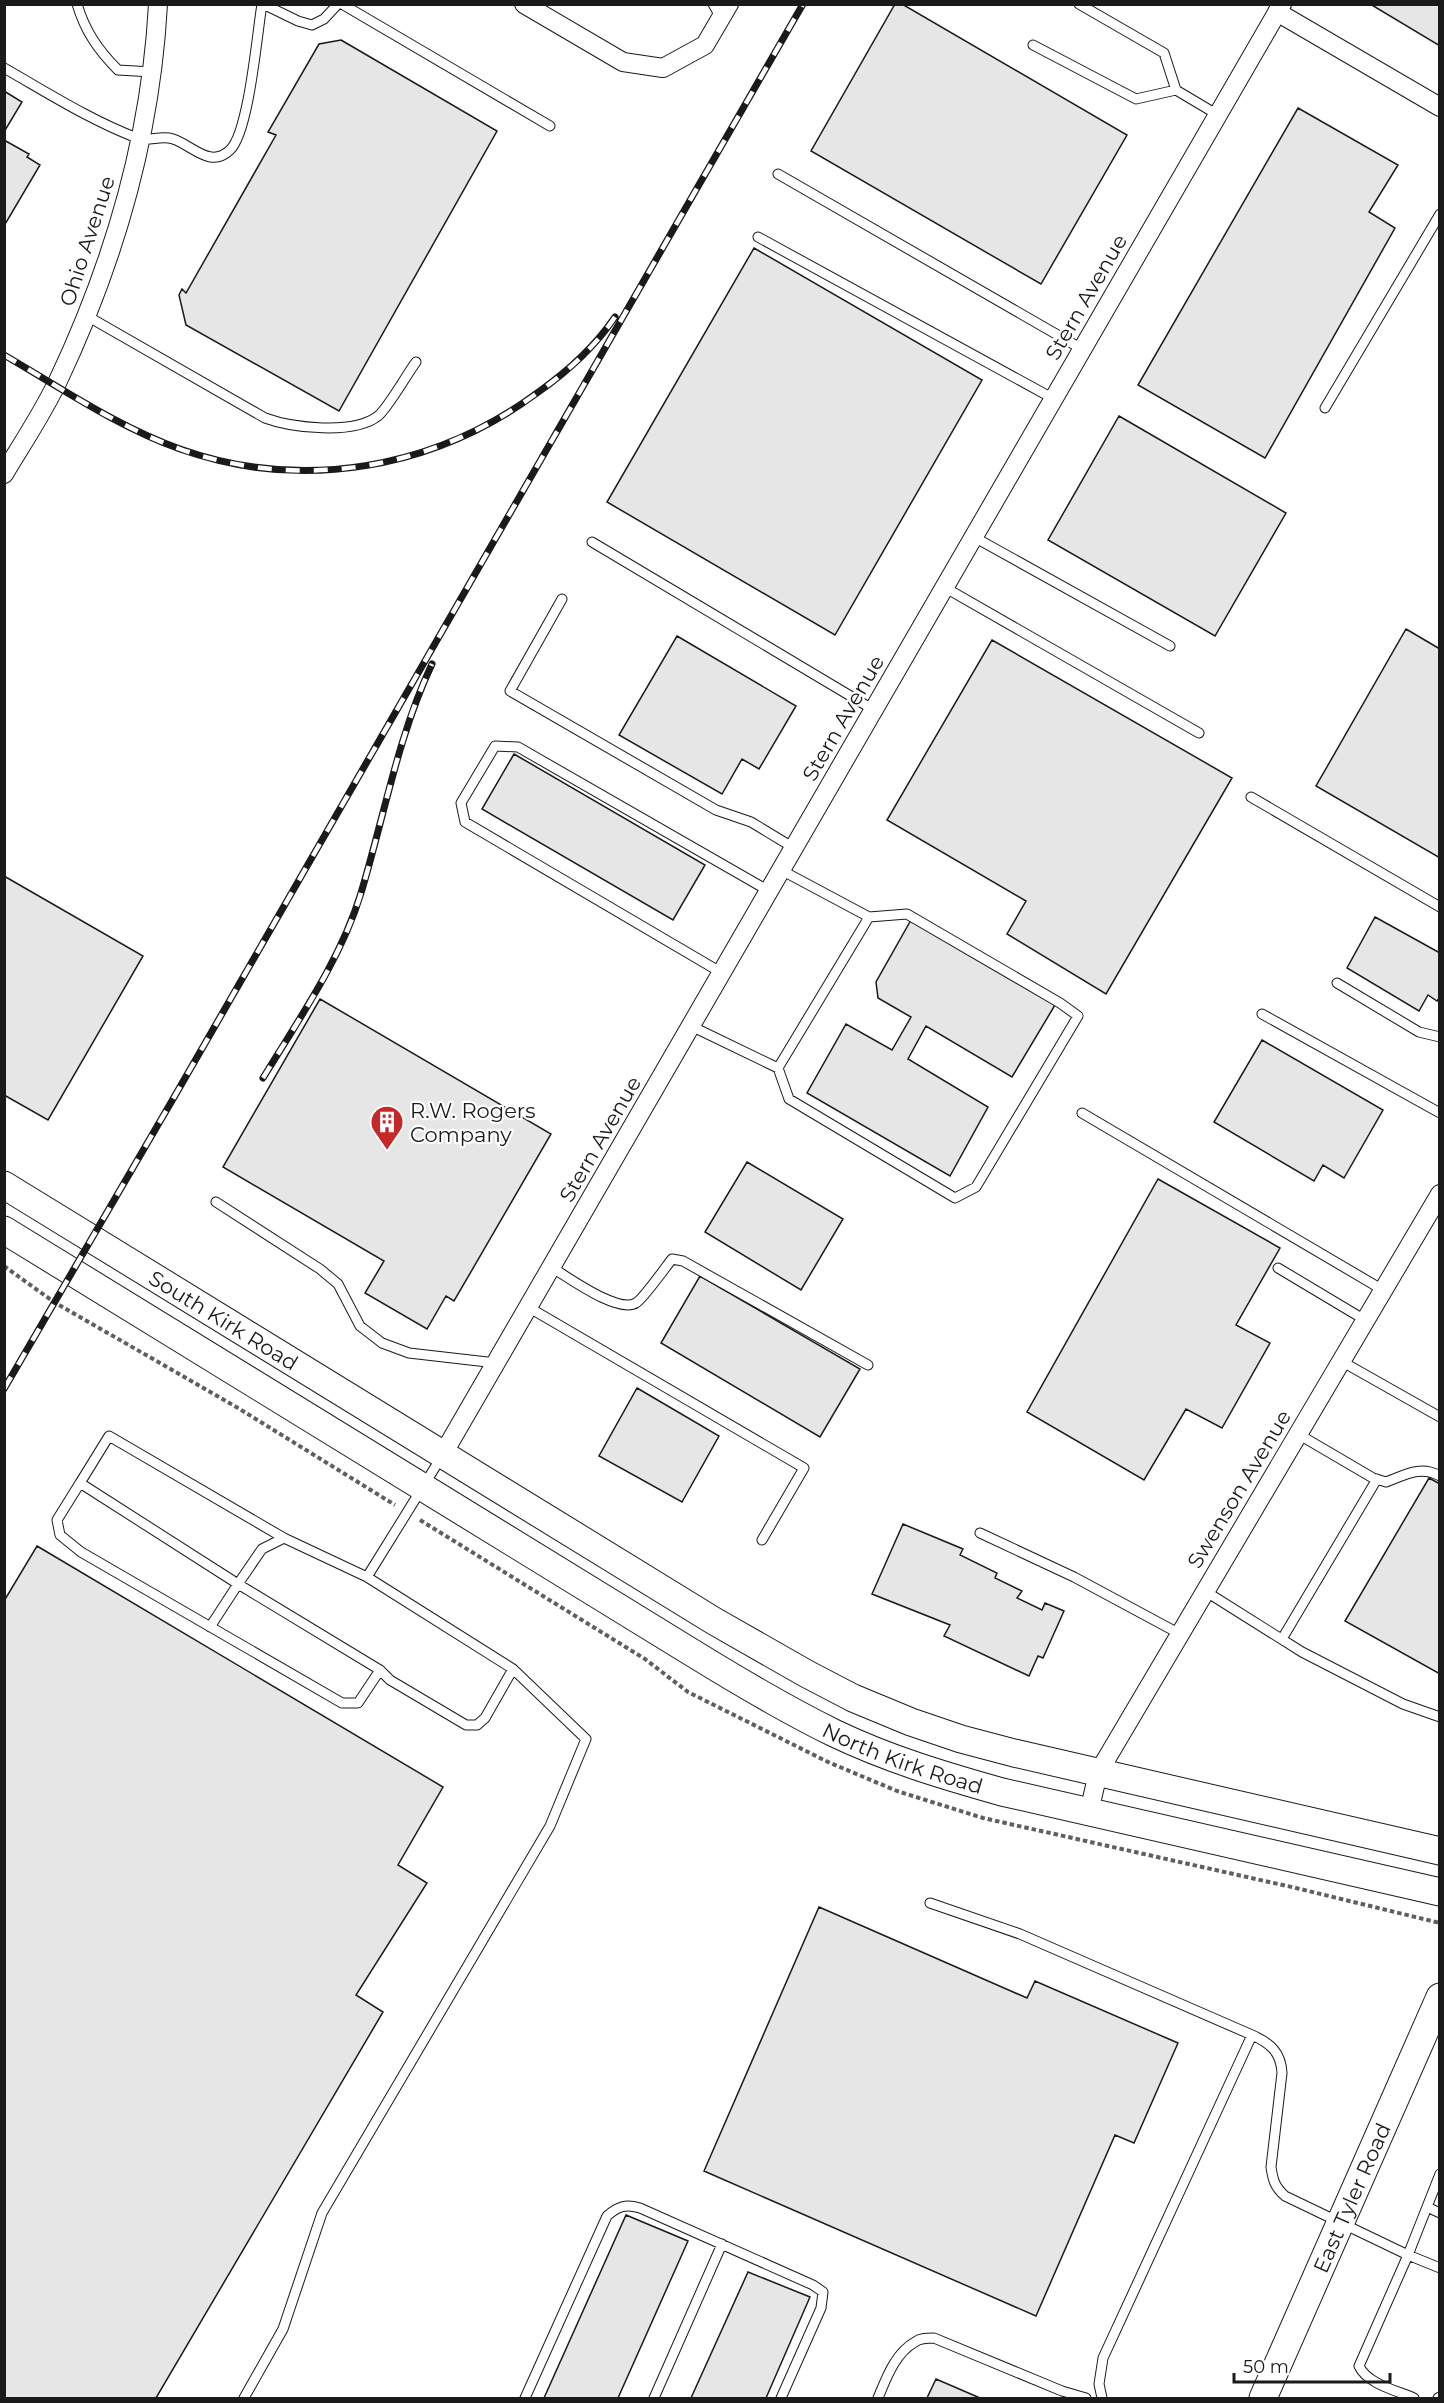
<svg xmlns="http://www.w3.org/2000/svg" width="1444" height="2403" font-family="Montserrat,sans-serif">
  <rect width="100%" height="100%" fill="#fff"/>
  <path fill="#e6e6e6" stroke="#1a1a1a" stroke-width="1.5" d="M895,4H902L1127,135L1041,284L811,151Z
    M1370,4H1440V46Z
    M341,40L497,131L339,411L186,325L179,295L182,289L186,293L276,135L268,132L319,44Z
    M4,91L22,102L4,132Z
    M1298,108L1398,165L1369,212L1395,228L1265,458L1138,385Z
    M4,140L29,154L27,157L40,165L4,226Z
    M754,248L982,380L835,635L607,502Z
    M1119,416L1286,513L1215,636L1048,540Z
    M1406,629L1440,649V858L1316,786Z
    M677,636L796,706L759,769L742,759L722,794L619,735Z
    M992,640L1232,778L1106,994L1007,934L1026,901L887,820Z
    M514,754L705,865L673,920L482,809Z
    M4,876L143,956L48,1120L4,1095Z
    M1375,917L1440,953V997L1437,1001L1428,995L1419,1011L1347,968Z
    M911,920L1055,1005L1012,1077L926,1026L908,1059L988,1107L950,1176L807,1093L846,1024L892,1050L911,1017L878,998L876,982Z
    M320,999L551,1134L454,1301L446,1296L427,1329L365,1293L384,1261L223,1167Z
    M1262,1040L1383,1110L1344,1178L1323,1165L1314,1181L1214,1122Z
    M747,1162L843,1219L801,1290L705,1232Z
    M1158,1179L1280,1248L1236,1325L1270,1343L1222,1428L1186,1409L1144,1480L1027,1412Z
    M700,1276L860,1369L820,1437L661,1343Z
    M637,1388L719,1436L682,1502L599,1456Z
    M1429,1478L1440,1484V1674L1345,1621Z
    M903,1524L963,1549L960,1555L997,1573L995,1578L1022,1591L1017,1598L1042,1610L1045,1603L1064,1611L1043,1658L1038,1656L1029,1676L944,1636L950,1625L872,1594Z
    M37,1546L443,1787L398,1865L427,1883L356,1995L383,2012L156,2398H4V1601Z
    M819,1907L1027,1998L1035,1981L1178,2043L1134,2143L1115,2135L1036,2316L704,2171Z
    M626,2215L688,2241L618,2398H544Z
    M748,2272L810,2297L766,2398H691Z
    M936,2379L980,2398H927Z"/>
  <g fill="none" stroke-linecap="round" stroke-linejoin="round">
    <g stroke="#1a1a1a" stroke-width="11">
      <path id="lane" d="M77,4C85,31 98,50 118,70L152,72
        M263,4L298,21L312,25L324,19L338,4
        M342,4L550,126
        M713,4L721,18
        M1079,4L1164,53L1176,90L1218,115
        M1033,45L1136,99L1176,90
        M4,68C48,93 90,120 137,138C148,142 161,135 173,139C192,145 210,169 230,150C249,132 257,34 262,4
        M778,174L1082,349
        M758,237L1054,399
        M87,316L265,418C292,428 354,435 378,416C388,408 407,374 416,362
        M1325,408L1440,214
        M974,537L1170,646
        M592,542L874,710
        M944,587L1199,733
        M562,599L510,691L716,810L751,822L794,848
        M1251,797L1440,907
        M722,973L465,822L461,803L495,746L518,747L769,891
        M1337,983L1419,1032L1440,1037
        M1262,1014L1440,1113
        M691,1026L778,1068L869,917L781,870
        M778,1068L789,1099L955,1198L976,1187L1078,1016L1060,1003L907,914L869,917
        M1082,1113L1383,1290
        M216,1202L320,1269L338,1284L360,1326L382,1343L409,1353L496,1363
        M551,1267C568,1277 618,1314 636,1303C643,1299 665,1268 672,1259L683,1261L868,1365
        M1278,1268L1365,1320
        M528,1307L804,1468L762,1540
        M1341,1361L1440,1417
        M1298,1434L1373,1478L1386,1482C1405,1475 1420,1465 1440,1476
        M80,1483L109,1436L284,1538
        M980,1533L1074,1577L1180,1634
        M367,1577L284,1538L262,1549L238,1584L80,1483L57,1520L60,1535L81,1552L342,1703H358L380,1670L390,1680L466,1725H477L485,1718L513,1669
        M1205,1591L1302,1652L1403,1704L1440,1717
        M210,1627L238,1584L380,1670
        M1282,1639L1377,1479
        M930,1903L1020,1934L1252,2035C1270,2043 1281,2052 1282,2073L1271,2167C1273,2181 1275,2187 1285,2196L1408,2255L1440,2174
        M1427,2207L1440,2213
        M244,2398L283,2329L322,2213L550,1826L586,1739L513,1669L367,1577L442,1456
        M525,2398L607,2216C618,2206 626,2204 640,2208L813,2285L823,2292L821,2308L781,2398
        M654,2398L722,2244
        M878,2398C886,2379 895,2353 915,2342C920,2338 927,2338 934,2338L1062,2391L1086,2398
        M1102,2398L1099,2384L1103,2358L1252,2035
        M1414,2398C1398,2391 1367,2384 1359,2366L1408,2255L1440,2268
        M1438,2398L1440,2397"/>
    </g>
    <g stroke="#1a1a1a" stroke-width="20">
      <path id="street" d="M524,4L623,62L663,68L705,45L729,4
        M1277,12L1440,107
        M4,474C22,444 42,414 57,383C114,263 151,137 158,4
        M443,1454L1282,4
        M1089,1812L1098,1773L1440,1194"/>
    </g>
    <g stroke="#1a1a1a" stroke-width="29">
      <g id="secondary">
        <path id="s1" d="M4,1185L714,1621L807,1674L853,1698L911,1722L961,1739L1014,1753L1440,1851"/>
        <path id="s2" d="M4,1230L691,1652C738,1681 785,1709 834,1733C888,1759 945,1776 1002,1792L1440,1892"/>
        <path id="s3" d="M1263,2398L1440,1997"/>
      </g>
    </g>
    <path stroke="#5f5f5f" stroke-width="4" stroke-dasharray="4.5 3" stroke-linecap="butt" d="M4,1266L54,1302L238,1408L395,1505
      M420,1520L645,1659L688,1692L828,1762L897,1791L983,1818L1296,1888L1440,1923"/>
    <use href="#lane" stroke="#fff" stroke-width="9"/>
    <use href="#street" stroke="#fff" stroke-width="18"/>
    <use href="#secondary" stroke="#fff" stroke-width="27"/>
    <g stroke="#1a1a1a" stroke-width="7">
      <path id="rail" d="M4,355C61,388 118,427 180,449C302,492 434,469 537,393C567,372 594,348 615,317
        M263,1078C299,1019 341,959 361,893C384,817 398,736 432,664
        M4,1389L173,1099L803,4"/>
    </g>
    <use href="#rail" stroke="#fff" stroke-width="4.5" stroke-dasharray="14" stroke-linecap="butt"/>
  </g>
  <defs>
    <g id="building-pin" transform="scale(1.725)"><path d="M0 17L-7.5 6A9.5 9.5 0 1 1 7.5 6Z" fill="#c62828" stroke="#fff"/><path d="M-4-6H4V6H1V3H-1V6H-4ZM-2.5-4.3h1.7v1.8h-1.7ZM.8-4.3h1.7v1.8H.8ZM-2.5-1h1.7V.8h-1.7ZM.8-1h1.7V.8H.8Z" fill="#fff"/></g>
  </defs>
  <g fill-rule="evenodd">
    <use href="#building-pin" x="387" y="1122"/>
  </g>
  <g text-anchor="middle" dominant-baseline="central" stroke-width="4.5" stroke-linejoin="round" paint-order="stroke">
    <g font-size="21" fill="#1a1a1a" stroke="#fff">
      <text transform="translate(87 241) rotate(-72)">Ohio Avenue</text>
      <text transform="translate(1086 297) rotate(-60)">Stern Avenue</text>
      <text transform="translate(843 718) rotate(-60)">Stern Avenue</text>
      <text transform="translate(600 1139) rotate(-60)">Stern Avenue</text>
      <text stroke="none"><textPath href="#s1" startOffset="258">South Kirk Road</textPath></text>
      <text transform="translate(1239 1489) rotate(-59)">Swenson Avenue</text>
      <text stroke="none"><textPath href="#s2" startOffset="1044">North Kirk Road</textPath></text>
      <text stroke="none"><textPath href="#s3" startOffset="219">East Tyler Road</textPath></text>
    </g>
    <g font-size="21" fill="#1a1a1a" stroke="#fff" text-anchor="start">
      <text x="410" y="1110">R.W. Rogers<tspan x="410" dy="24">Company</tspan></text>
    </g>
  </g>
  <rect width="1444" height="2403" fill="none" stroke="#1a1a1a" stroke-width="12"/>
  <path d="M1234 2373v9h156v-9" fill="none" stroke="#1a1a1a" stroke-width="3"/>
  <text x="1243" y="2373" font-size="18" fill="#1a1a1a" stroke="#ffffff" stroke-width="4.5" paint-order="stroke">50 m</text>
</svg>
